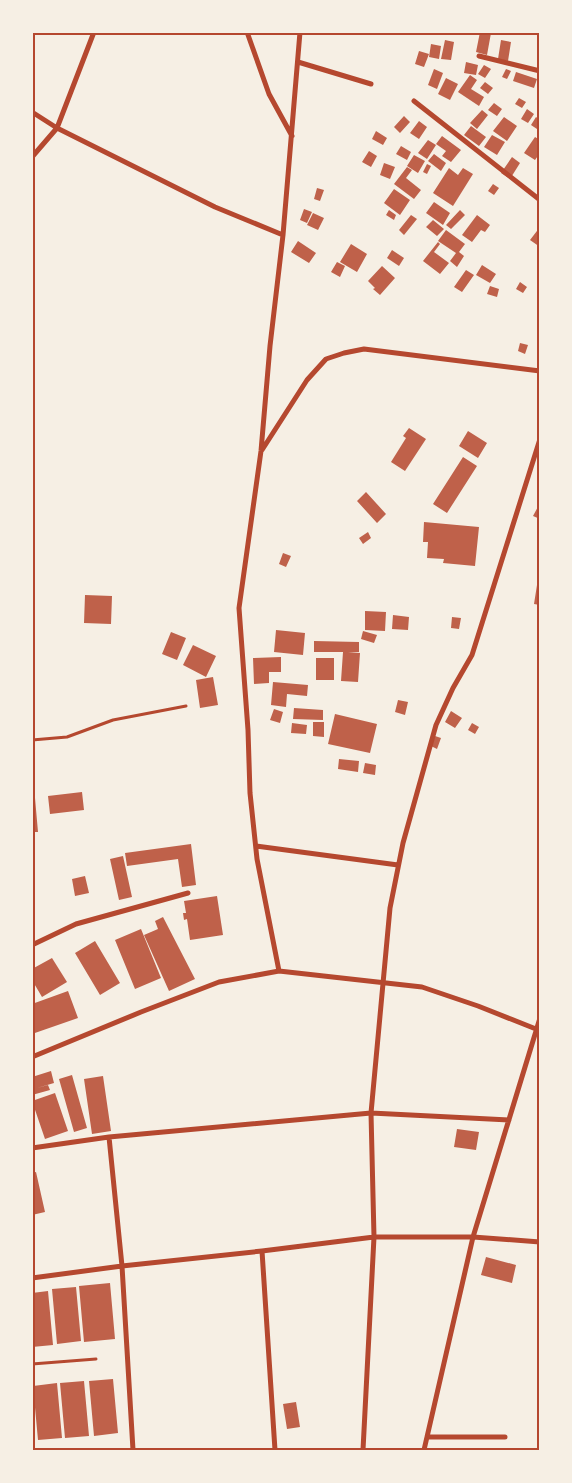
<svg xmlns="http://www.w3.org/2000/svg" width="572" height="1483" font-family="Merriweather,serif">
  <rect width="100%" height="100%" fill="#f6efe4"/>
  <path fill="#bf614a" d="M480,32L491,33L487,55L476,52Z
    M445,40L454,42L451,60L441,59Z
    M501,40L511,42L508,61L498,59Z
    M431,44L441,46L439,59L429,57Z
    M419,51L429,54L424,67L415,64Z
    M466,62L478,65L476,75L464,73Z
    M484,65L491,69L485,78L478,74Z
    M434,69L443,73L437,89L428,85Z
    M506,69L511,71L507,79L502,77Z
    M516,72L537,79L534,88L513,81Z
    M470,75L477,80L471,89L484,97L479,106L458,92Z
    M446,78L458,84L450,100L438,94Z
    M485,82L493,88L488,94L480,88Z
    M519,98L526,102L522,108L515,104Z
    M494,103L502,109L497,116L488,110Z
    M527,109L534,114L528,123L521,119Z
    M482,110L488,115L477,129L470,123Z
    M404,116L410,122L400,133L394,127Z
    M504,117L517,126L507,141L493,131Z
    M536,117L540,120V131L531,125Z
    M419,121L427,127L419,139L410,133Z
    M471,126L486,137L479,146L464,135Z
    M376,131L387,138L383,145L372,139Z
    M492,135L505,142L497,155L484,147Z
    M442,136L461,150L451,162L442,156L446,151L436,144Z
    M535,137L540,140V153L535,160L524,153Z
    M428,140L436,145L427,159L418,153Z
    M401,146L411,152L407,160L396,154Z
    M369,151L377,156L371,167L362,162Z
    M434,154L446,163L441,171L428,161Z
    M414,155L425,161L418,173L407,166Z
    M512,157L520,163L510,179L501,173Z
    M384,163L395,167L390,179L380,175Z
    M427,164L431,166L427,174L423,172Z
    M407,167L412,170L406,178L421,190L414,199L394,184Z
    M449,168L458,175L463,168L473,174L453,206L433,193Z
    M493,184L499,188L494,195L488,191Z
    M317,188L324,190L320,201L314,199Z
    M394,189L410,200L400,215L384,203Z
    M434,202L450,213L443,225L426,213Z
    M304,209L312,212L307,223L300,220Z
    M389,210L396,215L394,220L386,215Z
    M460,210L465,215L451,229L446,225Z
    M313,213L324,218L318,230L307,225Z
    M411,215L417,219L404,235L399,230Z
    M477,215L490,225L485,232L481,230L472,242L462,235Z
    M433,220L444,229L437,236L426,227Z
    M540,227V247L530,240Z
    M446,230L465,244L459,252L464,256L457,267L450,261L456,253L438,241Z
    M298,241L316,253L309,263L291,252Z
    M438,242L440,244L434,252L449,263L440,274L423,261Z
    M351,244L367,254L357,272L340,262Z
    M392,250L404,258L399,266L387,258Z
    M337,262L345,266L340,277L331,272Z
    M482,265L496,274L490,283L476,275Z
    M382,266L395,278L380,295L373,289L375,288L368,281Z
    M466,270L474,275L462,292L454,287Z
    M520,282L527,287L523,293L516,289Z
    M490,286L499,289L497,297L487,294Z
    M520,343L528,345L525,354L518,351Z
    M409,428L426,439L405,471L391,462L406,438L403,436Z
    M468,431L487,443L478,458L459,446Z
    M463,457L477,466L447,513L433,504Z
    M366,492L386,514L377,523L357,501Z
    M540,503V519L533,516Z
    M424,522L479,527L475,566L443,563L444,559L427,558L428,542H423Z
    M368,532L371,538L363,544L359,538Z
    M283,553L291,556L286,567L279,564Z
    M537,585L540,586V605L534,604Z
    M85,595L112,596L111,624L84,623Z
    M365,611L386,612L385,631L365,630Z
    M393,615L409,617L408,630L392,629Z
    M452,617L461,618L459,629L451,628Z
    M276,630L305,633L303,655L274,652Z
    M363,631L377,635L374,643L361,639Z
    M171,632L186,638L177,660L162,654Z
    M314,641L359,642V652H348L360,653L358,682L341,681L343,652H314Z
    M193,645L216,656L206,677L183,665Z
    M281,657V672H269V683L254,684L253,658Z
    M316,658H334V680H316Z
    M213,677L218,705L200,708L196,680Z
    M273,682L308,685L307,696L287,694L286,707L271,705Z
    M398,700L408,702L405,715L395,712Z
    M294,708L323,710V720L293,719Z
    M274,709L283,712L280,723L270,720Z
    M451,711L462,718L455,728L445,722Z
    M335,714L377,724L370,753L328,744Z
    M313,722H324V737L313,736Z
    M292,723L307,725L306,734L291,733Z
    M472,723L479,727L475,734L468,730Z
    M435,736L441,738L437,749L431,746Z
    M339,759L359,761L358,772L338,769Z
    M365,763L376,765L375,775L363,773Z
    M82,792L84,810L50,814L48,796Z
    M32,798H35L38,832H32Z
    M191,844L196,885L182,887L178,859L127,866L125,853Z
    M123,856L132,897L119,900L110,859Z
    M85,876L89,893L75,896L72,879Z
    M217,896L223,935L190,940L187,919L184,920L183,913H186L184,901Z
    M163,917L195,979L169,991L144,935L158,929L155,921Z
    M141,929L161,978L135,989L115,940Z
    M95,941L120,983L100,995L75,953Z
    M52,958L67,982L42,997L32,980V969Z
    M68,991L78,1018L32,1034V1004Z
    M51,1071L54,1083L37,1088L48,1085L50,1090L32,1095V1077Z
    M72,1075L87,1128L74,1132L59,1079Z
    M103,1076L111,1131L92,1134L84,1079Z
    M55,1093L68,1131L45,1139L32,1101Z
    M457,1129L479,1132L476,1150L454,1147Z
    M36,1172L45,1212L32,1215V1173Z
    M486,1257L516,1265L512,1283L481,1275Z
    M110,1283L115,1339L84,1342L79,1286Z
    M76,1287L81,1341L57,1344L52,1289Z
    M48,1291L53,1345L32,1347V1293Z
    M113,1379L118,1433L94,1436L89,1381Z
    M84,1381L89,1436L65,1438L60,1383Z
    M57,1383L62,1438L38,1440L33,1386Z
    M296,1402L300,1427L287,1429L283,1404Z"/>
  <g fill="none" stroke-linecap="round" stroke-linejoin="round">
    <path stroke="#b5482f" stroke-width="3" d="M32,740L67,737L113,720L186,706
      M32,1364L96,1359"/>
    <path stroke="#b5482f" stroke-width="5" d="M247,32L269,94L292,136
      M479,56L540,71
      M298,62L371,84
      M414,101L540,200
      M32,112L57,128L215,207L283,235
      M32,157L57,128L94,32
      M262,450L307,380L326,359L344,353L364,349L540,371
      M256,846L398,865
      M32,945L76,924L188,893
      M279,971L422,987L478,1006L536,1029
      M32,1057L141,1012L219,982L279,971L257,859L250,793L248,730L239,608L261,451L270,346L283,235L300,32
      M109,1137L122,1266L133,1450
      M32,1148L109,1137L371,1113L509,1120
      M262,1251L275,1450
      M32,1278L122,1266L262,1251L374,1237H473L540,1242
      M427,1437H505
      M363,1450L374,1237L371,1113L390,908L403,843L436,725L453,688L472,655L540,439
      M424,1450L473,1237L540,1018"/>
  </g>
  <rect width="572" height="1483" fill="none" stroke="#f6efe4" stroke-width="68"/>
  <rect x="34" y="34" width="504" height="1415" fill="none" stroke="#b5482f" stroke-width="2"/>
</svg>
